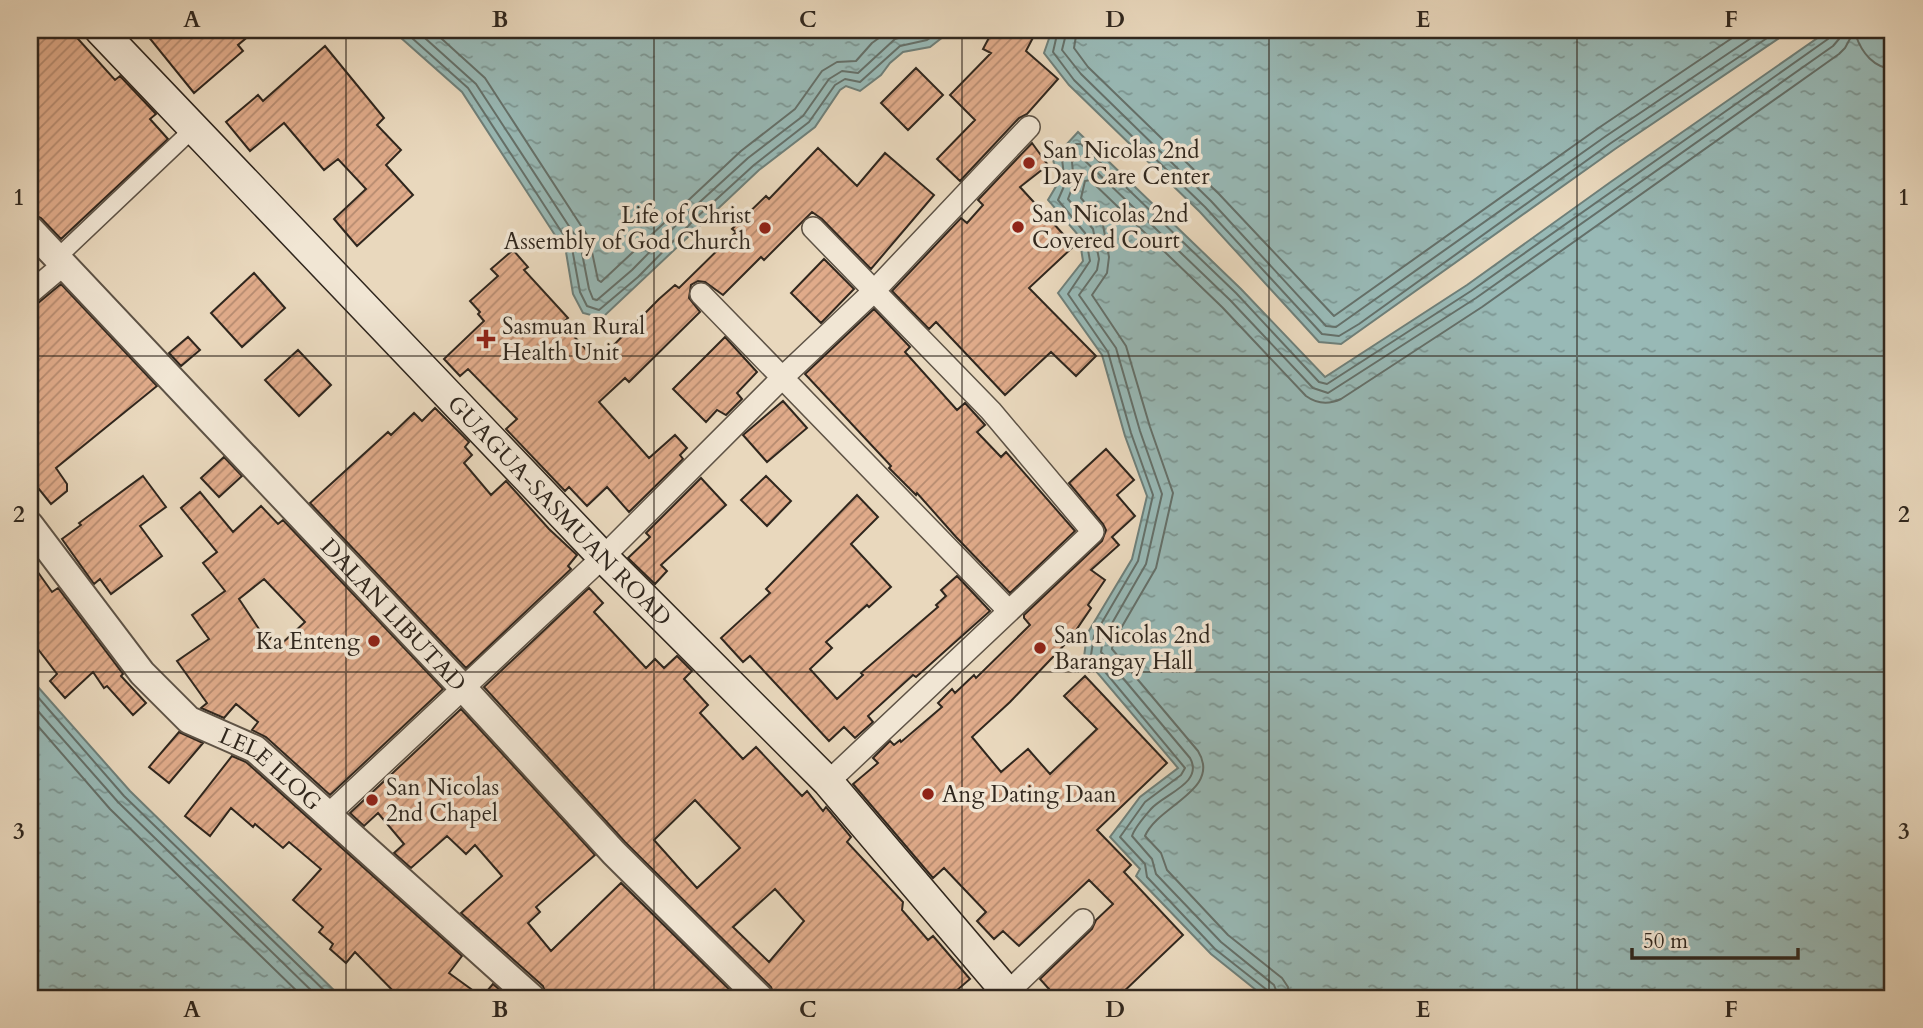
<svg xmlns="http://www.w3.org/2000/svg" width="1923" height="1028" font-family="Cardo,serif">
  <defs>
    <pattern id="water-ripples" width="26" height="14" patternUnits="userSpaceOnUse" patternTransform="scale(1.75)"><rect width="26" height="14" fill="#98b9b6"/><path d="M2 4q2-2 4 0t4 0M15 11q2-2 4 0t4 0" fill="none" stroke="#7c9693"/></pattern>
    <pattern id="building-hatch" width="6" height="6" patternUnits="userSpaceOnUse" patternTransform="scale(1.75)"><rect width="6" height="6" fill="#e0ab8a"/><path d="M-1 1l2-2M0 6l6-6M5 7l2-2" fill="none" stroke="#b68b70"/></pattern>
  </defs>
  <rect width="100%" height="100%" fill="#e9d8bd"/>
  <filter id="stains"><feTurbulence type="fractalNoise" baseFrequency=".00286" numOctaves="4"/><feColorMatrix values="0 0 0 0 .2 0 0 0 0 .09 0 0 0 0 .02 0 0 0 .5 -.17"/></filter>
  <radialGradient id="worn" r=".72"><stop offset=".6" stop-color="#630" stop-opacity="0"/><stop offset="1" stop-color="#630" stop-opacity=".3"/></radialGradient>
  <path fill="url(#water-ripples)" stroke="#6e7f79" stroke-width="2" d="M392,30H952L930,47L903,52L890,63L881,75L860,91L846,86L840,90L815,127L759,170L602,318L583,313L573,294L566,252L462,92Z
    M1052,30H1791L1615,149L1341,344L1319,342L1200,212L1069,85L1044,53Z
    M1829,30H1880L1893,46V998H1266L1211,954L1136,876L1140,869L1110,837L1140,797L1178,768L1084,657L1087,634L1132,559L1147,496L1125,436L1102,355L1058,293L1083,261L1079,236L1048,200L1058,183L1053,159L1078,132L1241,289L1325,377L1467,285L1612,181Z
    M30,678L130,791L342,998H30Z"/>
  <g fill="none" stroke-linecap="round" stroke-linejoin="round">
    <path stroke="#64706a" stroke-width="2" d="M403,30L468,88L572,248L580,292L587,306L599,310L638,277L697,217L754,165L809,122L835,85L845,79L860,82L900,46L927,40L941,30
      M416,30L476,84L580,243L589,289L593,299L597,300L632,270L691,210L748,158L803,116L829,79L842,71L858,73L895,39L926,30
      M432,30L485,78L589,238L598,280L601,282L741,151L795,109L822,71L837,62L856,61L872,43L890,30
      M1058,30L1053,52L1074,80L1205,207L1322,334L1339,336L1359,324L1611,143L1779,30
      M1067,30L1062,50L1081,74L1211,201L1326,326L1336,327L1606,136L1763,30
      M1077,30L1074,48L1088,67L1219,194L1334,316L1600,127L1744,30
      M30,688L124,796L332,998
      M30,702L118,802L319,998
      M30,717L110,809L304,998
      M1270,998L1267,990L1215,949L1147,877L1145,864L1120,837L1145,802L1181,775L1185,768L1091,655L1094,636L1138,561L1153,495L1131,433L1108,352L1068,294L1090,261L1085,233L1058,200L1065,184L1062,159L1076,144H1081L1236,293L1319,382L1327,384L1471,291L1828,39L1831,30
      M1279,998L1274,985L1221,942L1156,874L1152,859L1132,836C1135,827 1144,817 1151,809C1164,794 1204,783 1190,758L1101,652L1103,639L1146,564L1162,494L1140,431L1116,348L1079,295L1097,270L1099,259L1093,229L1068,199L1074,183L1072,162L1077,156L1081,157L1230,300L1313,388L1328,393L1476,298L1833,46L1839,39L1840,30
      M1289,998L1288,987L1282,978L1228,935L1167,870L1161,853L1145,836C1158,805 1222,790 1198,751L1112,649L1113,642L1156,568L1173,493L1150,427L1126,346L1092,295L1107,273L1109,257L1103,225L1081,198L1085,181L1090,180L1222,307L1306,396C1317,404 1328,405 1341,399L1482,307L1839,54L1845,48L1852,35L1856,36C1862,53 1874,68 1893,69"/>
  </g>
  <path fill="url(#building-hatch)" stroke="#30271e" stroke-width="2" fill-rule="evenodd" d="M30,30H70L115,80L120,76L156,114L150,119L168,139L61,239L41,218L30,213Z
    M143,30H256L238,45L243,51L194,93Z
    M993,30H1037L1026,51L1058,79L1027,114L1019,118L960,181L937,159L975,120L950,95L991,53L983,49Z
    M325,46L384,118L377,125L401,150L386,165L413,195L357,246L334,219L366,189L338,159L324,170L284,123L250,151L226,122L258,95L263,101Z
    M916,68L943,95L908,130L881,103Z
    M1032,143L1048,165L1020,187L1074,246L1029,288L1096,356L1076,376L1051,352L1005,395L936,322L929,329L892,291L961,218L967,223L983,205L978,200Z
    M818,148L857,186L885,153L934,195L871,269L822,219L812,212L764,260L761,257L723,295L705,282L698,281L691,285L689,298L700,312L629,382L625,378L599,402L649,458L675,435L687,448L680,455L683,459L629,512L607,487L587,506L569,487L565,491L506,429L517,419L468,369L460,376L444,359L484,321L478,314L480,312L470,301L498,276L491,269L513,250L528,267L524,270L568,318L562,323L590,354L594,350L601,358L659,299L675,285L679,288L736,232L732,229L766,196L769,199Z
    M824,259L854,289L821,323L791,293Z
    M254,273L285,308L242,347L211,313Z
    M61,284L157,386L56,468L67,484V491L51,504L30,478V306L38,303Z
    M874,309L910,347L905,352L957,410L965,403L985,425L977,432L1001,457L1006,452L1075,531L1010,593L956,537L917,493L916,495L889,468L891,466L805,374Z
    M188,337L200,350L181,366L169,353Z
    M725,337L757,372L737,393L742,399L726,415L717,410L706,422L673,389Z
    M298,350L331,385L299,416L265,380Z
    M783,401L807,428L767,462L743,435Z
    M435,408L469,442L465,447L472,455L464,463L491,495L506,481L549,529L577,555L568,566L571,569L466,668L310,503L388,432L391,435L414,413L422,421Z
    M1106,449L1134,480L1117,495L1135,516L1112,537L1119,545L1091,570L1105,580L1088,605L1091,608L1070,639L1010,702L972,737L1001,772L1028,749L1050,774L1097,729L1064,696L1085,676L1167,763L1097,830L1131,865L1124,872L1183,935L1117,998H1057L1040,979L1092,929L1096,920L1113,904L1089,880L1019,946L1003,931L994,939L977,921L986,912L944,868L933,878L853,784L878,763L873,758L890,741L894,745L900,740L901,742L942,707L938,703L952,689L955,693L974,675L976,678L1030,625L1024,618V615L1102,541L1106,530L1103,524L1069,483Z
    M224,457L242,476L219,497L201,478Z
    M143,476L166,507L140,526L162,556L111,594L100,579L94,584L62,539L81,525L79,523Z
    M766,476L791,501L767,526L741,500Z
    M701,478L726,505L661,565L667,571L655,584L628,558L650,537L646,533Z
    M200,492L233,532L261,506L278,524L283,520L443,689L330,795L266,737L252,730L258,722L236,704L224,718L201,708L207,703L177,661L209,639L192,615L225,591L203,563L217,552L181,508ZM264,579L305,622L278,647L271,638L267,641L239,599Z
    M857,495L878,517L851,544L891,587L869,607L867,605L826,642L832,648L810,669L837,699L863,675L861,673L938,607L936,605L946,596L941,590L957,576L990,611L916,677L913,675L868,716L873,722L855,738L844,727L829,741L750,656L743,662L721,638L770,593L766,589Z
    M30,561L52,592L58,588L123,674L121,676L146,703L133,715L107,686L104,688L93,672L65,698L50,681L57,674L37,648L30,654Z
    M589,588L603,603L594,612L646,668L655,659L664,668L677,656L692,671L684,679L708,705L700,713L743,759L756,747L802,796L807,791L823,811L826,807L851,837L847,842L903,902L902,910L928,940L933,936L970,979L948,998H775L771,987L625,842L484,687ZM695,800L740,848L697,888L654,840ZM775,889L804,921L769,962L733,927Z
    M461,709L595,855L536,907L540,912L528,923L551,951L621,883L738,998H547L543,986L461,913L502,876L475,845L466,854L447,836L411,868L394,853L404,844L378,813L364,826L350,813Z
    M179,732L203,743L169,783L149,767Z
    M232,756L246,762L462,956L449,973L482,997L493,984L509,998H400L355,952L346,963L330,949L333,944L319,932L323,927L293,900L321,869L289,842L283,848L255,824L253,827L231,808L210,836L185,816Z"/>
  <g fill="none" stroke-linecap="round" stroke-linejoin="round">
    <g stroke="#5e5346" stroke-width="19">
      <path id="pedestrian" d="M57,258L193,129"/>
    </g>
    <g stroke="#5e5346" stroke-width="24">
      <path id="minor" d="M813,228L991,411L1093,532L828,782
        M30,293L62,266
        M701,294L1009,611
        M327,816L603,557L783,377L874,291L1029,127
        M1007,993L1083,920"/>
    </g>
    <g stroke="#5e5346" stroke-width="30">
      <g id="tertiary">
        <path id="s1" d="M30,229L463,688L614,853L760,998"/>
        <path id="s2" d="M30,525L142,673L189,720L255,749L532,998"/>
      </g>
    </g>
    <g stroke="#30271e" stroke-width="33">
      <g id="secondary">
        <path id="s3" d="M100,30L603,557L828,782L1012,998"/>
      </g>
    </g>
    <use href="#pedestrian" stroke="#f1e6d4" stroke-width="16"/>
    <use href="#minor" stroke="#f1e6d4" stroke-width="21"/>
    <use href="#tertiary" stroke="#f1e6d4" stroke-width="26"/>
    <use href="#secondary" stroke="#f1e6d4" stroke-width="30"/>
  </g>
  <path fill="none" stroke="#30271e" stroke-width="2" stroke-opacity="0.55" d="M346,30V998M654,30V998M962,30V998M1269,30V998M1577,30V998M30,356H1893M30,672H1893"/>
  <g fill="#8f2418" stroke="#f1e6d4" stroke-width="2.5">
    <circle cx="1029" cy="163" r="7"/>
    <circle cx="1018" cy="227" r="7"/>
    <circle cx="765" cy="228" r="7"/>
    <path d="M482.5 328.5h7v7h7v7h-7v7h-7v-7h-7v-7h7z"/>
    <circle cx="374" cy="641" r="7"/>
    <circle cx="1040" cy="648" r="7"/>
    <circle cx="928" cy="794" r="7"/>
    <circle cx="372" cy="800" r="7"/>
  </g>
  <g text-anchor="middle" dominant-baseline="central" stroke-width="7" stroke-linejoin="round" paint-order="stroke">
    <g font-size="23" fill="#30271e" stroke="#f1e6d4" text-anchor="start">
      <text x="1043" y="150">San Nicolas 2nd<tspan x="1043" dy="26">Day Care Center</tspan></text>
      <text x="1032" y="214">San Nicolas 2nd<tspan x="1032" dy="26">Covered Court</tspan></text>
      <text x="751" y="215" text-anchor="end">Life of Christ<tspan x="751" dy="26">Assembly of God Church</tspan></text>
      <text x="502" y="326">Sasmuan Rural<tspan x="502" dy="26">Health Unit</tspan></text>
      <text x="1054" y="635">San Nicolas 2nd<tspan x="1054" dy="26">Barangay Hall</tspan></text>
      <text x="360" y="641" text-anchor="end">Ka Enteng</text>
      <text x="386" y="787">San Nicolas<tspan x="386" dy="26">2nd Chapel</tspan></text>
      <text x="942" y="794">Ang Dating Daan</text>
    </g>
    <g font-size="23" fill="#30271e" stroke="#f1e6d4">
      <text stroke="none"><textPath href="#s3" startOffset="665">GUAGUA-SASMUAN ROAD</textPath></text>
      <text stroke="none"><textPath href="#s1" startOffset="530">DALAN LIBUTAD</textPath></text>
      <text stroke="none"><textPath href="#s2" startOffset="348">LELE ILOG</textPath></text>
    </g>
  </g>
  <rect width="1923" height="1028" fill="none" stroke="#e9d8bd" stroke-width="77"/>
  <path d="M1632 948v10h166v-10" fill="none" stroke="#30271e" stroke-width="3.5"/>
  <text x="1643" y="948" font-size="21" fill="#30271e" stroke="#f1e6d4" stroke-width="5" paint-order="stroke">50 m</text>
  <rect x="38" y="38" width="1846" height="952" fill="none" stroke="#30271e" stroke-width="2.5"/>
  <g font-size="23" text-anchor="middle" font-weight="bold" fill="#30271e">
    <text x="192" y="27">A</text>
    <text x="500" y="27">B</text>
    <text x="808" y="27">C</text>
    <text x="1115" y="27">D</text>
    <text x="1423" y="27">E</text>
    <text x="1731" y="27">F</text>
    <text x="19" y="205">1</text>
    <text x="1904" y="205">1</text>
    <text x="19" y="522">2</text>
    <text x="1904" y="522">2</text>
    <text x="19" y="839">3</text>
    <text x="1904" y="839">3</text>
    <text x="192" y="1017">A</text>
    <text x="500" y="1017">B</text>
    <text x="808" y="1017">C</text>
    <text x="1115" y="1017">D</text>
    <text x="1423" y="1017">E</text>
    <text x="1731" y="1017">F</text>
  </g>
  <rect width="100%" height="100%" filter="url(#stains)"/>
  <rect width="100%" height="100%" fill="url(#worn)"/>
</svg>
